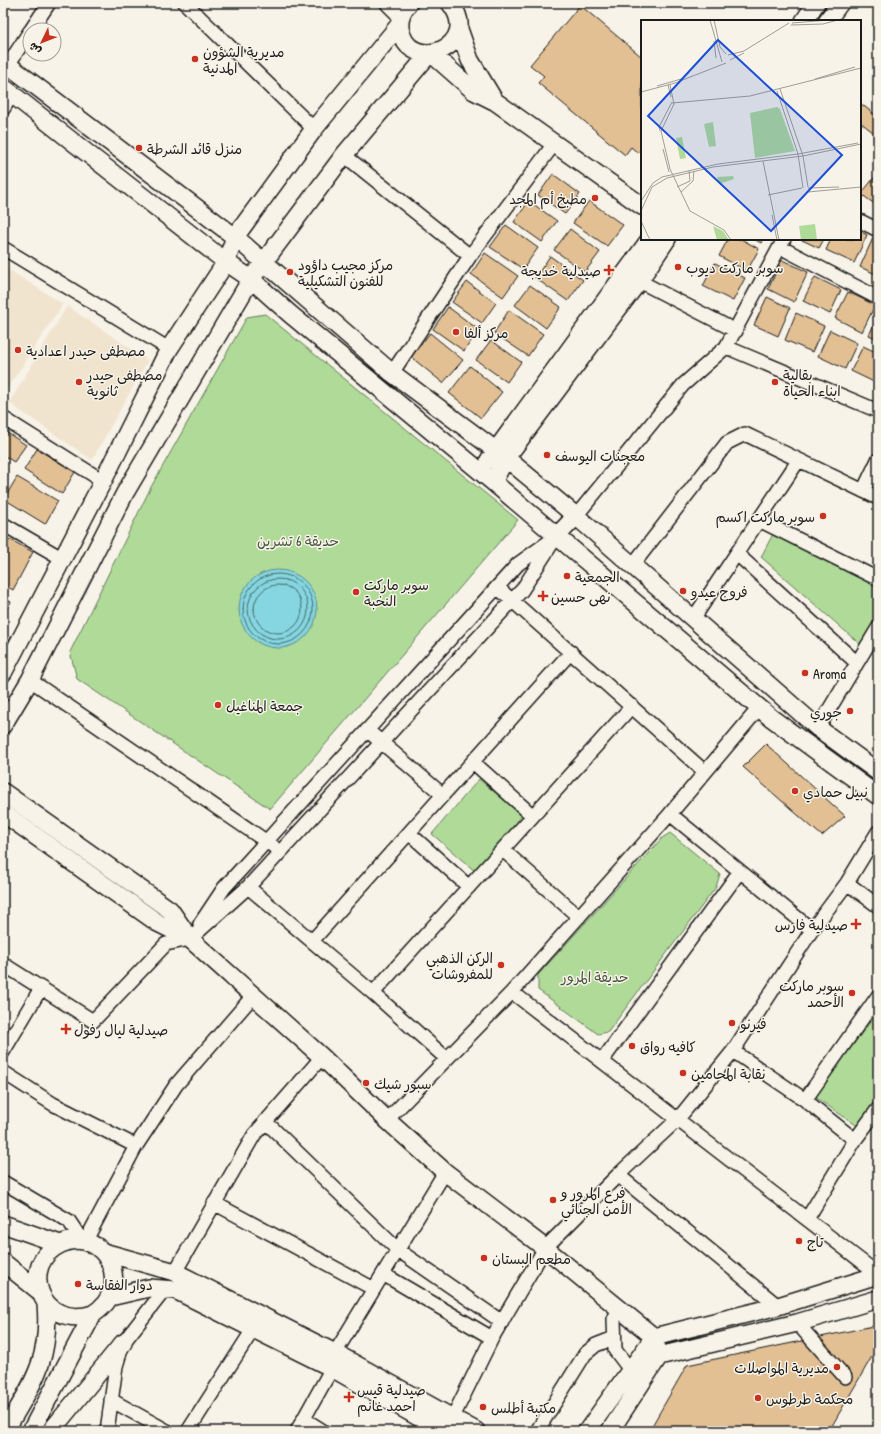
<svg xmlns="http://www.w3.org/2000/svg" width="881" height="1434" font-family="'Patrick Hand','Playpen Sans Arabic',sans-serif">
  <rect width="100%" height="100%" fill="#f7f3e8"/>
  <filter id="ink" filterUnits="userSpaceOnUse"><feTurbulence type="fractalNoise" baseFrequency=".025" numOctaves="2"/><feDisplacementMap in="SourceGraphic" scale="8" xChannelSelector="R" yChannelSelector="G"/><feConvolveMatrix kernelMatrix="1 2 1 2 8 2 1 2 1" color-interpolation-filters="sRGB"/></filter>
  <g filter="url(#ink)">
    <path fill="#f1e4cf" d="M3,266L63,304L3,395Z
      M67,306L148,360L92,460L9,403Z"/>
    <path fill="#afda98" stroke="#667b5a" d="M265,314L518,520L270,809L77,679L70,652L151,487L247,317Z
      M774,532L878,585V619L862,646L761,557Z
      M479,779L525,818L477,873L432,834Z
      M670,833L720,874L716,887L608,1032L598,1034L538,990V975L662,838Z
      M878,1011V1101L859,1127L815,1097Z"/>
    <path fill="#85d6e0" stroke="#5b8c92" d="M239 609a39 39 0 1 1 78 0a39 39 0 1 1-78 0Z"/>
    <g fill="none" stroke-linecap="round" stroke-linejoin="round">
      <path stroke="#46666a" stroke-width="1" d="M243 609a35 35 0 1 1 70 0a35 35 0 1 1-70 0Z
        M248 609a30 30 0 1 1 60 0a30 30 0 1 1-60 0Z
        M254 609a24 24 0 1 1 48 0a24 24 0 1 1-48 0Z"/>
    </g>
    <path fill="#e2c094" stroke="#1c1c1c" d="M580,5L642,57V148L638,153L631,147L625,155L538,83L544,76L530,65Z
      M860,103L878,117V136L860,122Z
      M878,173V202L876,205L861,194Z
      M553,174L580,194L565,214L538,195Z
      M529,201L557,221L542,242L514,222Z
      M589,201L623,225L607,246L573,223Z
      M506,225L538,248L523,269L490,247Z
      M570,229L600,252L585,272L554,250Z
      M860,231L867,235L854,263L826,250L831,239H860Z
      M873,238L878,241V275L860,267Z
      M728,239H741L759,249L747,271L719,256Z
      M754,239H763L761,243Z
      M800,239H824L819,248Z
      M485,253L518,276L503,297L471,274Z
      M550,256L583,280L568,301L535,278Z
      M782,260L808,272L794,302L768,289Z
      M715,263L745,278L733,301L703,286Z
      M815,277L841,290L830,314L803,301Z
      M467,282L496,303L482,323L452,302Z
      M530,285L561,307L546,328L515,305Z
      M848,292L875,305L862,332L835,318Z
      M767,297L790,308L778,336L754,325Z
      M448,307L479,330L464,351L433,329Z
      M509,310L543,334L528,356L494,333Z
      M796,313L824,326L812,352L785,340Z
      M878,316V339L869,335Z
      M830,330L857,343L845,369L818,356Z
      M430,333L463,360L443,383L411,357Z
      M491,340L521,362L507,382L476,360Z
      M863,346L878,353V384L851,371Z
      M470,366L502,392L481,418L449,393Z
      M3,430L26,445L14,462L3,455Z
      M37,449L75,472L62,494L24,470Z
      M3,472L8,475L3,483Z
      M17,477L58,501L45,524L4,499Z
      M9,539L33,552L13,590L3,584V550Z
      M3,597L11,602L3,614Z
      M766,744L845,816L822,836L743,767Z
      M878,1325V1346L829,1431H649L687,1365Z"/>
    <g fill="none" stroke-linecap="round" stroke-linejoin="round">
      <g stroke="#1c1c1c" stroke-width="16">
        <path id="minor" d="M185,3L314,129
          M31,30L49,3
          M8,65L30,31
          M3,109L13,93
          M344,155L470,256
          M860,221L878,230
          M780,247L878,298
          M3,248L169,349
          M639,281L736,331
          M726,347L784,239
          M392,373L470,256L554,144
          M3,418L103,481
          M863,491L878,460
          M576,516L683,385L726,347L878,411
          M759,520L878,579
          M3,524L63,559
          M737,554L857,663
          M632,566L727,443L745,434L878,498
          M497,587L705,772
          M693,619L798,461
          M30,680L273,846
          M818,728L878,628
          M367,730L443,795
          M473,762L533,816
          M670,814L812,930
          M409,833L469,887
          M503,850L579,917
          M847,883L878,906
          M248,887L373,993L447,1059
          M200,924L224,888L518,564L550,541
          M312,941L571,652
          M3,964L93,1021L166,944L190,939L248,887L522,590L556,537
          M512,992L878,1274
          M373,993L632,706
          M733,1051L805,1100L855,1140
          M3,1052L41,988
          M602,1061L740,871
          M3,1072L53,1104L136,1146
          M805,1100L878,996
          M387,1120L512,992L670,814L759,708
          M265,1121L398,1250L502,1322
          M618,1175L778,1306
          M3,1182L69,1221L77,1233L80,1241
          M214,1203L374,1289
          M807,1219L855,1140L878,1109
          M85,1242L136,1146L176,1085L253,996
          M175,1272L254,1135L322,1057
          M383,1274L492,1338
          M619,1309L614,1319L615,1350L631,1371
          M797,1323L845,1377
          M335,1353L445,1172
          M111,1400L167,1431
          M304,1419L323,1431
          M452,1419L492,1338L545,1248L618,1175L678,1119L733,1051L812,930L847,883L878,832
          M107,1431L116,1366L123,1343L166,1288
          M188,1431L254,1328
          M297,1431L332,1368
          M537,1431L585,1354L596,1345L614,1338"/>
      </g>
      <g stroke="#1c1c1c" stroke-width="20">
        <path id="major" d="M389,3L401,15
          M409,3C402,10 399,19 400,28C408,77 485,46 450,3
          M804,21L816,3
          M827,21L840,3
          M459,29L470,60L494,100
          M432,54L474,91L496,102L642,206
          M3,61L235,237L392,373L506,458L576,516L818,728L878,772
          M3,87L226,262L251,279L290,314L493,482L770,717L878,796
          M489,460L650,239
          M493,482L506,458L639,281L667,239
          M556,537L576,516
          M3,673L103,481L169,349L226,262L235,237L314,129L400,24
          M3,725L30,680L125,493L251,279L344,155L429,54
          M3,792L170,910L190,939L322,1057L387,1120L445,1172L545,1248L654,1337L659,1356
          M3,813L158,923L188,938
          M3,1224L60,1244
          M103,1252L175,1272L335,1353L476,1431
          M3,1262L39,1291
          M110,1297L149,1288L175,1290L332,1368L443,1431
          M5,1431C32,1384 51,1361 46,1304
          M31,1431L93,1314C137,1286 103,1225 61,1244C17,1264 40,1331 93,1314
          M51,1431L123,1343
          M587,1431L654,1337L778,1306L878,1275
          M610,1431L659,1356L797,1323L878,1299"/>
      </g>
      <use href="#minor" stroke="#f7f3e8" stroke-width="13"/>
      <use href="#major" stroke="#f7f3e8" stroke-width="17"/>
      <g stroke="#1c1c1c" stroke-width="4.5">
        <path id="rail" d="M874,1431L878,1425"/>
      </g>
      <use href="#rail" stroke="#f7f3e8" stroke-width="3" stroke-dasharray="9" stroke-linecap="butt"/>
    </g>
  </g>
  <g fill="#c8321e" stroke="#f7f3e8" stroke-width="1.5">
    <circle cx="195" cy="59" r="4"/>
    <circle cx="139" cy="148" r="4"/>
    <circle cx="595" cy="198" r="4"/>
    <circle cx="678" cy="267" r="4"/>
    <path d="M607 264h4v4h4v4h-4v4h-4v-4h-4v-4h4z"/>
    <circle cx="290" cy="272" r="4"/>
    <circle cx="456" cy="332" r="4"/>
    <circle cx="18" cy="350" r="4"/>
    <circle cx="79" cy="382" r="4"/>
    <circle cx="775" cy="382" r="4"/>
    <circle cx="547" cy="455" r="4"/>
    <circle cx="823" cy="516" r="4"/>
    <circle cx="567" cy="576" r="4"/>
    <circle cx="683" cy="591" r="4"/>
    <circle cx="356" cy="592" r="4"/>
    <path d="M541 590h4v4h4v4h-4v4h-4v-4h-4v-4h4z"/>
    <circle cx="805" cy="673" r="4"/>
    <circle cx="218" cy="705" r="4"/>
    <circle cx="850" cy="711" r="4"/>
    <circle cx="795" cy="791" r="4"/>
    <path d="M854 918h4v4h4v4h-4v4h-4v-4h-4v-4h4z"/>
    <circle cx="501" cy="965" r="4"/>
    <circle cx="852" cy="993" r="4"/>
    <circle cx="732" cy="1023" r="4"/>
    <path d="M64 1023h4v4h4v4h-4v4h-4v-4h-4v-4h4z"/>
    <circle cx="632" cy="1046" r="4"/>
    <circle cx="683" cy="1073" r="4"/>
    <circle cx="366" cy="1083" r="4"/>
    <circle cx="553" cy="1200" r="4"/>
    <circle cx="799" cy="1241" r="4"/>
    <circle cx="484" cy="1258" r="4"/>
    <circle cx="78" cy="1284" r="4"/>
    <circle cx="837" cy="1367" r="4"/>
    <path d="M347 1391h4v4h4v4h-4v4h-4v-4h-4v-4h4z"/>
    <circle cx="758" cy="1398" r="4"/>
    <circle cx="483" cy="1407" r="4"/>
  </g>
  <g text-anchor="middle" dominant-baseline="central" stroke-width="3" stroke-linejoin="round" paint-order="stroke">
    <g font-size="14" fill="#1c1c1c" stroke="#f7f3e8" text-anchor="start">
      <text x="203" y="51">مديرية الشؤون<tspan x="203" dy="16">المدنية</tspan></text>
      <text x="147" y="148">منزل قائد الشرطة</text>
      <text x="587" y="198" text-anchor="end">مطبخ أم المجد</text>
      <text x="298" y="264">مركز مجيب داؤود<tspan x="298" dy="16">للفنون التشكيلية</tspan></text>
      <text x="686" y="267">سوبر ماركت ديوب</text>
      <text x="601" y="270" text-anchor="end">صيدلية خديجة</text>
      <text x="464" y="332">مركز ألفا</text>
      <text x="26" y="350">مصطفى حيدر اعدادية</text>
      <text x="87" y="374">مصطفى حيدر<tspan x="87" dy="16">ثانوية</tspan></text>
      <text x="783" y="374">بقالية<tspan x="783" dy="16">ابناء الحياة</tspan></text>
      <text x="555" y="455">معجنات اليوسف</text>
      <text x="815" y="516" text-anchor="end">سوبر ماركت اكسم</text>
      <text x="575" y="576">الجمعية</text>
      <text x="364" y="584">سوبر ماركت<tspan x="364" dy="16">النخبة</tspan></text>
      <text x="691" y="591">فروج عيدو</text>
      <text x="551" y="596">نهى حسين</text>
      <text x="813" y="673">Aroma</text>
      <text x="226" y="705">جمعة المناغيل</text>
      <text x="842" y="711" text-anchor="end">جوري</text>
      <text x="803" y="791">نبيل حمادي</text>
      <text x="848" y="924" text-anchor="end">صيدلية فارس</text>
      <text x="493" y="957" text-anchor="end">الركن الذهبي<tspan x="493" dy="16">للمفروشات</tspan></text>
      <text x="844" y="985" text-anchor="end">سوبر ماركت<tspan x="844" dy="16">الأحمد</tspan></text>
      <text x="740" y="1023">فيرنو</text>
      <text x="74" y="1029">صيدلية ليال رفول</text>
      <text x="640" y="1046">كافيه رواق</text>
      <text x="691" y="1073">نقابة المحامين</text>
      <text x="374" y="1083">سبور شيك</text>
      <text x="561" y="1192">فرع المرور و<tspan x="561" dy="16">الأمن الجنائي</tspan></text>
      <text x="807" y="1241">تاج</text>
      <text x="492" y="1258">مطعم البستان</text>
      <text x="86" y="1284">دوار الفقاسة</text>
      <text x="829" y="1367" text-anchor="end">مديرية المواصلات</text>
      <text x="357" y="1389">صيدلية قيس<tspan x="357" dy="16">احمد غانم</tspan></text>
      <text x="766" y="1398">محكمة طرطوس</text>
      <text x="491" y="1407">مكتبة أطلس</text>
    </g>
    <g font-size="14" fill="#485541" stroke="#f7f3e8">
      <text x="298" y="540">حديقة 6 تشرين</text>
      <text x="595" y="976">حديقة المرور</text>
    </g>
  </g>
  <g transform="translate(641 20)">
    <rect width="220" height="220" fill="#f7f3e8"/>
    <path d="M136,87L139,89L154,131L114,138L109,93ZM72,102L75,126L68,127L63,104ZM41,117L45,138L39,139L35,118ZM92,156L93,159L78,164L76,157ZM174,204L176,220H160L158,206ZM72,206L82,211L88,220H76Z" fill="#afda98"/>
    <path fill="none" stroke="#9f9d96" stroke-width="1" d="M69,0L81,42M73,0L79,27L85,34M151,3L188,0M150,5L182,4L197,0M73,21L75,38M87,35L103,31L148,3M89,40L103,33M174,59L214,47M27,65L30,77M29,65L33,84L20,111L29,149L49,191L83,210L90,220M16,66L40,59M139,69L162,136L167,167M136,71L157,134L162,168M0,72L34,63L85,43M31,83L109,76L220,48M19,111L18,107L31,82M22,129L28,152M122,141L138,220M36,167L49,161L48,151M167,168L198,167M40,172L52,161L53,151M167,172L220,167M127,175L161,168M0,181L12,163L21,157L77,144L157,134L217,123M0,191L11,167L26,158L72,147L162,136L220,124M131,195L136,220M0,201L9,220"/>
    <path fill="#1d4ed8" fill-opacity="0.15" stroke="#1d4ed8" stroke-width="2" d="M77,20L201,135L130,211L7,96Z"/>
    <rect width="220" height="220" fill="none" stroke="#1c1c1c" stroke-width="2"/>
  </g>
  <rect width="881" height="1434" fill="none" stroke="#f7f3e8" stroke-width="16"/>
  <rect x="8" y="8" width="865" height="1418" fill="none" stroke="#1c1c1c" stroke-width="1.5" filter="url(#ink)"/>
  <g transform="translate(42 42) rotate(227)"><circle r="19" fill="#f7f3e8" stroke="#9f9d96"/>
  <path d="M0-3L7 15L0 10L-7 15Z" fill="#c8321e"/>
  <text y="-6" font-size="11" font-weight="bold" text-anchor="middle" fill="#1c1c1c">ش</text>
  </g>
</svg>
